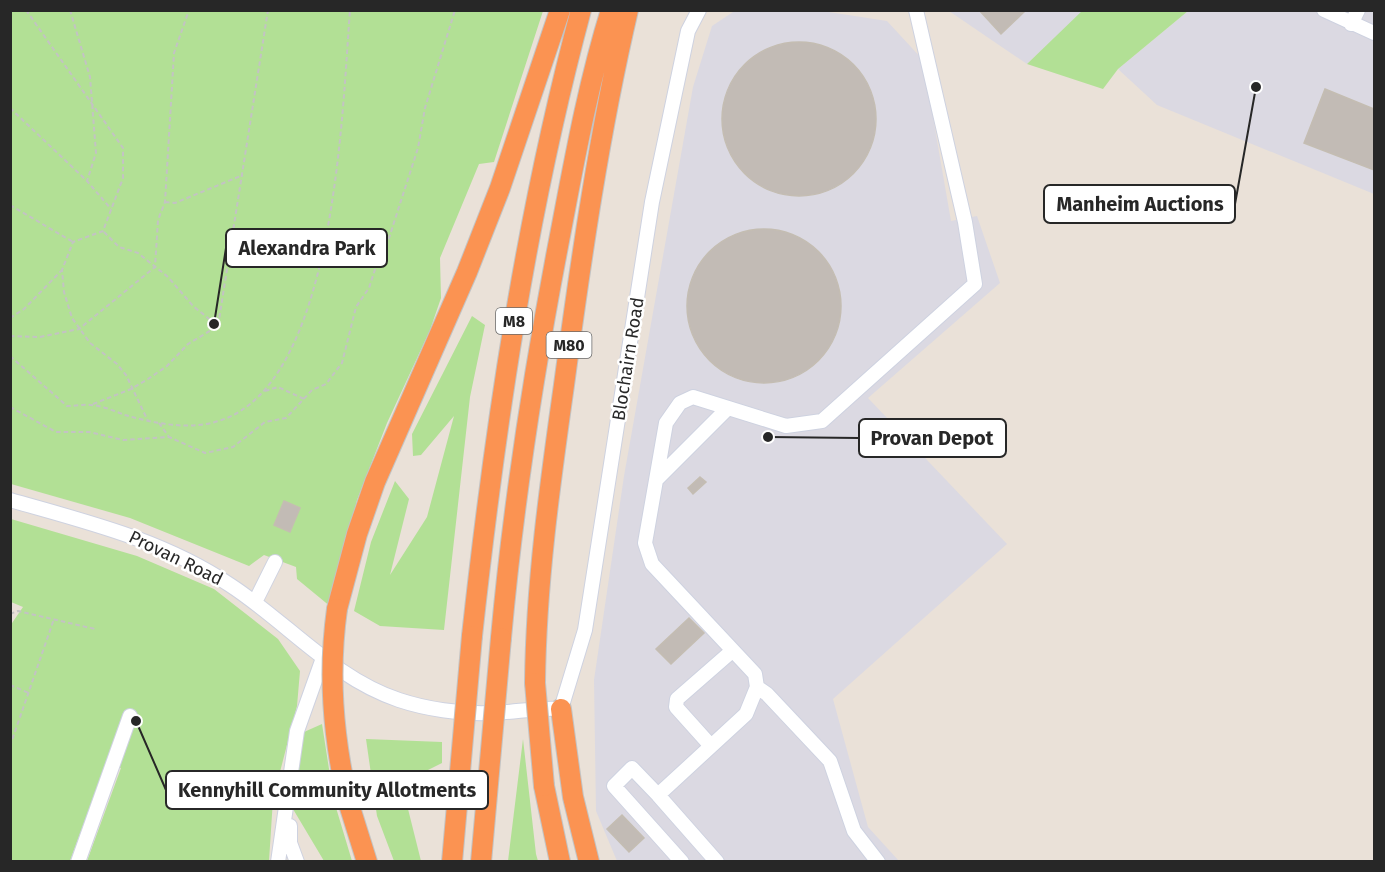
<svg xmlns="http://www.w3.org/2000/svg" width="1385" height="872" font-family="'Fira Sans',sans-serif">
  <rect width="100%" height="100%" fill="#eae1d8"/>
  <path fill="#dbd9e2" d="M736,10L822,11L887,21L923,60L951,221L977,216L1000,283L868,398L1007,544L833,699L868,827L899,861H617L596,811L594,680L624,476L693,87L712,26Z
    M949,11H1083L1027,64Z
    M1188,11H1374V194L1157,105L1118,69Z"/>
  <path fill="#b2e095" d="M1083,10H1188V11L1118,69L1103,89L1027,64Z
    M11,11H543L494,162L479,164L440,258L441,298L430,330L387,423L357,500L331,607L297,579L296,567L264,555L249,566L130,518L11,484Z
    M472,316L485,325L470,397L444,630L380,626L354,611L371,542L395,481L409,499L390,575L427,517L454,416L421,455L413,456L412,434Z
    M11,519L137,556L214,589L278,639L300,671L297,706L273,799L269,861H87L121,768L106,763L70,861H11L10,626L23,607L11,602Z
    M322,724L334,801L352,861H324L290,804L304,732Z
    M366,739L442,742V763L414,777L408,809L421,861H394L377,816Z
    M523,739L536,854L538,861H508Z"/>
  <path fill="#c2bbb5" stroke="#c4bdb2" stroke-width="1.5" d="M979,10H1026L1001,34Z
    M722 119a77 77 0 1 1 154 0a77 77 0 1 1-154 0Z
    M1325,89L1374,109V170L1304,143Z
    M687 306a77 77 0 1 1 154 0a77 77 0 1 1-154 0Z
    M700,477L706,482L693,494L688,488Z
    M284,501L300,508L290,532L274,525Z
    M689,618L704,633L671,664L656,649Z
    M622,815L644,838L629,852L607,829Z"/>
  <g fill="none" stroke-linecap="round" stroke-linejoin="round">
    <g stroke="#ced2e0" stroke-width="16">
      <path id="minor" d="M1324,10L1374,33
        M1351,24L1358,10
        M656,480L728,408
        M10,500C87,522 163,540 230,585C287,622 333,678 399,700C426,709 460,714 489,713C513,713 537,707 561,709L585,630L652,202L688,31L699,10
        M255,602L275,562
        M757,687L767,694L830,761L854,831L878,862
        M711,746L676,707L677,699L732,651
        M658,795L632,768L614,786L682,862
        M290,826V843L297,862
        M78,862L130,716
        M278,862L297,731L323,658
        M717,862L658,795L746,714L757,687L755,674L652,564L645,543L666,423L680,403L693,397L786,426L822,421L975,284L965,222L916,10"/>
    </g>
    <g stroke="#c3c3c3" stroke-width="22">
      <path id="highway" d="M337,609L357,534L375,482L467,272L500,188L560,10
        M472,636C495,426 526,215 581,10
        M501,638C513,506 533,376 558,246C573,168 587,87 611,10
        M535,683C536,583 550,484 564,385C581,259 599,134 628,10
        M561,709L573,797L589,862
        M544,786L560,862
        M347,798L367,862"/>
    </g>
    <path stroke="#c3c3c3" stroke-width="2" stroke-dasharray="4.5 3" stroke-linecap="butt" d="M26,10L123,148V178L103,231L73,242L62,270L64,292L72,318L90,343L117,364L126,375L148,421
      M70,10L90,77L96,153L87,181
      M10,108L87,181L111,209
      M165,202L175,203L243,175
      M10,205L73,242
      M104,232L119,247L138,253L168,277L193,306L218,326
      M10,318L24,309L62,270
      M10,336L40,337L79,329L155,267L158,220L165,202L174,53L189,10
      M10,356L67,406C75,406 83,404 90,405C101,405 114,411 125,415C153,423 186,430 215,422C336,391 342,111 350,10
      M265,391L278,387L304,399
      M93,404L131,389L148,379L167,366L188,344L218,326L268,10
      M10,407L56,432H89L123,440L169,437L205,453L233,447L265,422L286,418L312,390L326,384L342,363L356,307L369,288L379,257L389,238L418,148L425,108L455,10
      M159,423L169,437
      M10,614L18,611L95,629
      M10,685L29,693
      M10,746L54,619"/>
    <use href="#minor" stroke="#fff" stroke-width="14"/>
    <use href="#highway" stroke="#fb9352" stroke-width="20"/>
    <g stroke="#c3c3c3" stroke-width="22" stroke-linecap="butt">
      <path id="highway-bridge" d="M337,609C328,674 333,734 347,798
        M535,683L544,786
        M452,862L472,636
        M481,862L501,638"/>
    </g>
    <use href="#highway-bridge" stroke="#fb9352" stroke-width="20"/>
  </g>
  <g text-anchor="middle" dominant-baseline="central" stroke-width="5" stroke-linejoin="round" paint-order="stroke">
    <g fill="#fff" stroke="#686868" stroke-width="1.5">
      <rect x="496" y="308" width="36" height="26" rx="4.5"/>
      <rect x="546.5" y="332" width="45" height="26" rx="4.5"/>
    </g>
    <g font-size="16" font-weight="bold" fill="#272727">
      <text x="514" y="321">M8</text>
      <text x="569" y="345">M80</text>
    </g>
    <g font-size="18" fill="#272727" stroke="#fff">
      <text transform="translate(628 359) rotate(-81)">Blochairn Road</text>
      <text transform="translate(176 558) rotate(26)">Provan Road</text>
    </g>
  </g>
  <path fill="none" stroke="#272727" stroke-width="2" d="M1256 87L1235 204M214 324L226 248M768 437L859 438M136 721L166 790"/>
  <g fill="#272727" stroke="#fff" stroke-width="2">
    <circle cx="1256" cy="87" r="6"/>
    <circle cx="214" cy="324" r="6"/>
    <circle cx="768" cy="437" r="6"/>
    <circle cx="136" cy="721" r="6"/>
  </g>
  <g fill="#fff" stroke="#272727" stroke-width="2">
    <rect x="1044" y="185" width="191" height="38" rx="6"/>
    <rect x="226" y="229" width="161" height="38" rx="6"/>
    <rect x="859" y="419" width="147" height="38" rx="6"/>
    <rect x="166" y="771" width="322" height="38" rx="6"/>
  </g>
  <g font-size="20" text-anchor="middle" font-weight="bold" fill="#272727">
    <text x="1140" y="211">Manheim Auctions</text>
    <text x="307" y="255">Alexandra Park</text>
    <text x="932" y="445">Provan Depot</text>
    <text x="327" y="797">Kennyhill Community Allotments</text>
  </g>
  <rect width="1385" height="872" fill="none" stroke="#272727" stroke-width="24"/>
</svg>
